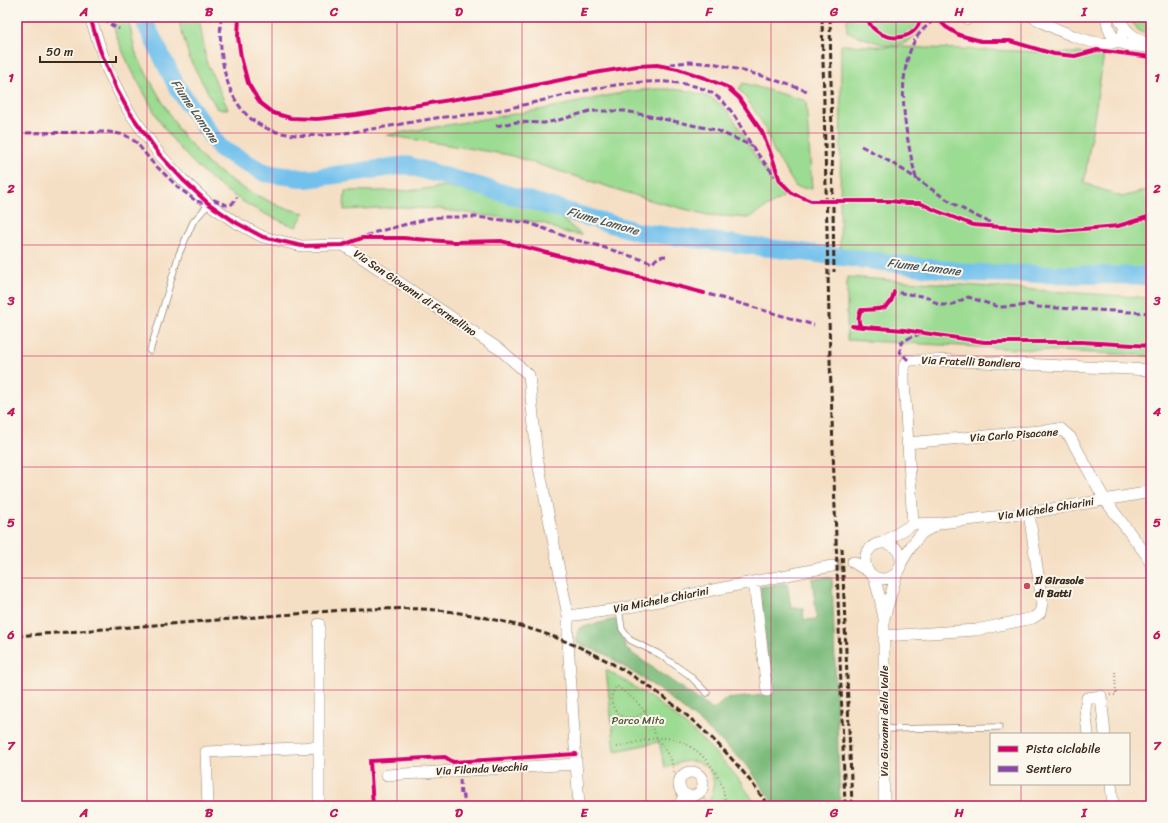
<svg xmlns="http://www.w3.org/2000/svg" width="1168" height="823" font-family="Sriracha,sans-serif">
  <rect width="100%" height="100%" fill="#fbf7ec"/>
  <filter id="ink" filterUnits="userSpaceOnUse"><feTurbulence type="fractalNoise" baseFrequency=".025" numOctaves="2"/><feDisplacementMap in="SourceGraphic" scale="8" xChannelSelector="R" yChannelSelector="G"/><feConvolveMatrix kernelMatrix="1 2 1 2 8 2 1 2 1" color-interpolation-filters="sRGB"/></filter>
  <filter id="wash" filterUnits="userSpaceOnUse"><feTurbulence type="fractalNoise" baseFrequency=".012" numOctaves="4" result="noise"/><feDisplacementMap in="SourceGraphic" scale="16" xChannelSelector="R" yChannelSelector="G"/><feGaussianBlur stdDeviation="0.9" result="paint"/><feColorMatrix in="noise" values="0 0 0 0 0 0 0 0 0 0 0 0 0 0 0 0 0 1.4 0 .05"/><feComposite in="paint" operator="in"/></filter>
  <g filter="url(#wash)">
    <rect width="100%" height="100%" fill="#f5dfc4"/>
    <path fill="#9bdb92" stroke="#6b8258" d="M111,17H128L135,51L147,75L180,132L208,164L244,189L281,207L304,213L296,227C246,209 203,179 170,136C159,122 151,105 142,89C129,66 117,43 111,17Z
      M179,17H203L200,23L206,61L228,109H217L190,60L179,22Z
      M847,17H926C921,31 909,46 892,46C880,45 860,36 847,32Z
      M1128,17H1151V38L1137,29Z
      M841,45L1104,54L1084,183L1122,197L1151,189V275L972,269L840,253Z
      M743,83L806,101L812,189L796,187L774,152L765,128L753,108L739,89Z
      M658,89C679,89 699,91 717,102C733,112 744,138 754,154C763,168 774,182 786,195L749,218L708,215L653,201L509,155L387,135L550,108L630,91Z
      M443,186L499,198L557,215L582,235L563,232L543,223L437,209L400,207L344,210L345,191C377,190 412,193 443,186Z
      M847,277L1151,298V356L847,340Z
      M606,670C655,697 700,733 736,776C743,785 750,796 757,806H710L708,802C721,785 711,761 689,761C682,761 672,766 665,768L659,742L615,751Z"/>
    <path fill="#7cbb7c" stroke="#5c724d" d="M812,578H832L840,806H775L747,765L699,721L654,686L605,654L576,643V637L579,628L616,619L626,649L713,710L726,699L756,696L771,693L760,587L787,583L791,608H803L804,620L817,619Z"/>
    <g fill="none" stroke-linecap="round" stroke-linejoin="round">
      <path stroke="#72c1ed" stroke-width="18" d="M145,17V23L178,89L221,149L265,173L307,179L406,165L639,232L972,273L1151,276"/>
    </g>
  </g>
  <g filter="url(#ink)">
    <g fill="none" stroke-linecap="round" stroke-linejoin="round">
      <path stroke="#d0bba3" stroke-width="11" stroke-dasharray="11 5.5" stroke-linecap="butt" d="M832,566L853,562"/>
      <g stroke="#988471" stroke-width="7">
        <path id="service" d="M150,351L179,254L193,222L209,204
          M619,609L622,629L630,640L659,654L689,675L707,693
          M884,729L999,727
          M884,806H923"/>
      </g>
      <g stroke="#988471" stroke-width="12">
        <path id="minor" d="M90,17L108,71L128,110L159,154L183,180L209,204L235,222L263,237L302,246L343,245L502,351L529,375L537,457L568,616V642L579,806
          M1033,17C1047,25 1125,66 1124,27
          M1107,17C1108,46 1127,46 1151,47
          M1119,17C1124,32 1137,39 1150,45
          M968,19V17
          M907,443L1061,429L1070,437L1105,500L1148,557L1151,565
          M913,524L904,382V367L908,360H936L1151,370
          M865 561a18 18 0 1 1 36 0a18 18 0 1 1-36 0Z
          M882,543L913,524L940,523L1029,513L1151,492
          M853,562L868,571
          M901,563L912,545L922,533L938,524
          M874,577L880,598L884,619V806
          M754,582L767,691
          M885,615L897,573
          M568,616L619,609L832,566
          M319,624V806
          M884,636L976,630L1033,618L1040,613L1042,603L1041,595L1029,513
          M1088,734L1085,709L1087,698L1101,696L1105,734
          M679 784a12 12 0 1 1 24 0a12 12 0 1 1-24 0Z
          M387,775L576,764
          M1111,784L1113,806
          M208,806L206,752L319,747
          M679,806L685,794"/>
      </g>
      <path stroke="#988471" stroke-width="2" stroke-dasharray="1 3" stroke-linecap="butt" d="M1110,695H1116L1115,671
        M644,711C626,730 600,704 617,686L637,702L644,711L657,738L671,759L674,772L680,780
        M617,747C630,744 643,740 656,738C686,735 712,760 722,785C724,792 724,799 727,806
        M697,794L713,806"/>
      <use href="#service" stroke="#fff" stroke-width="5.5"/>
      <use href="#minor" stroke="#fff" stroke-width="11"/>
      <path stroke="#3b2a1e" stroke-width="3" stroke-dasharray="6 3" stroke-linecap="butt" d="M822,17L830,359L845,806
        M830,17L834,272
        M842,548L852,806
        M17,636L357,609C389,609 422,607 453,612C492,618 531,627 567,642C644,673 723,736 768,806"/>
      <path stroke="#8e44ad" stroke-width="3" stroke-dasharray="6 3" stroke-linecap="butt" d="M105,17L108,23L119,29
        M221,17C218,56 225,110 266,128C296,142 346,133 378,128C397,125 417,121 436,118C452,116 468,115 484,113C547,103 632,70 694,86C729,95 735,119 752,146C759,156 767,166 775,176
        M670,64L689,62L717,64L766,77L807,91
        M496,126L516,122L544,123L559,120L590,111H625L716,130L752,146
        M17,133L109,132L125,135L136,142L152,162L179,188L196,201L209,204L214,200L227,205L232,204L237,197
        M861,146C881,156 899,167 917,179C941,196 964,212 992,223
        M916,178C906,137 894,79 915,40C920,31 929,24 936,18
        M366,236L376,232L431,218L443,217H475L529,223L572,239L596,245L653,263C656,258 660,256 666,256
        M701,292L814,325
        M893,296L894,292L928,297L937,304L942,305H951L968,297L999,307L1020,306L1029,304L1038,307L1151,313
        M908,360L900,352L901,343L909,338L920,334
        M460,779L461,796H464V805H462V806"/>
      <g stroke="#fbf7ec" stroke-width="6">
        <path id="cycleway" d="M90,17L100,50L117,90L128,110L159,154L183,180L209,204L235,222L263,237L302,246L343,245L362,238H403L454,242L501,241L704,293
          M239,17L238,37L241,57L248,83L260,103L273,113L291,118L317,119L356,115L506,91L600,72L638,66L657,65L678,69L705,78L727,87L739,98L762,132L772,157L780,181L792,193L811,201H890L907,203H920L937,211L973,225L1059,231L1118,226L1151,216
          M867,17C872,38 905,46 918,26C919,24 920,20 921,17
          M936,17L946,27L959,35L981,41H1010L1054,54L1075,56L1097,50L1151,57
          M852,326L904,330L984,342H1082L1151,346
          M861,327C857,321 858,316 861,310C878,309 891,312 894,292
          M373,806L370,761L445,757L453,762L576,754"/>
      </g>
      <use href="#cycleway" stroke="#d6006c" stroke-width="4"/>
    </g>
  </g>
  <path fill="none" stroke="#c2185b" stroke-width="1" stroke-opacity="0.55" d="M147,17V806M272,17V806M397,17V806M522,17V806M646,17V806M771,17V806M896,17V806M1021,17V734M17,133H1151M17,245H1151M17,356H1151M17,467H1151M17,578H1151M17,690H1151M1021,784V806"/>
  <circle fill="#d1495b" stroke="#fbf7ec" stroke-width="1.5" cx="1027" cy="586" r="4"/>
  <g text-anchor="middle" dominant-baseline="central" stroke-width="4" stroke-linejoin="round" paint-order="stroke">
    <g font-size="11" fill="#3b2a1e" stroke="#fbf7ec">
      <text transform="translate(415 293) rotate(34)">Via San Giovanni di Formellino</text>
      <text transform="translate(971 362) rotate(2)">Via Fratelli Bandiera</text>
      <text transform="translate(1014 435) rotate(-4)">Via Carlo Pisacane</text>
      <text transform="translate(1046 509) rotate(-9)">Via Michele Chiarini</text>
      <text transform="translate(661 600) rotate(-11)">Via Michele Chiarini</text>
      <text transform="translate(884 721) rotate(-90)">Via Giovanni della Valle</text>
      <text transform="translate(482 769) rotate(-3)">Via Filanda Vecchia</text>
    </g>
    <g font-size="11" font-weight="bold" fill="#3b2a1e" stroke="#fbf7ec" text-anchor="start">
      <text x="1035" y="580">Il Girasole<tspan x="1035" dy="13">di Batti</tspan></text>
    </g>
    <g font-size="11" fill="#53563b" stroke="#fbf7ec">
      <text x="638" y="720">Parco Mita</text>
    </g>
    <g font-size="12" font-style="italic" fill="#4c575c" stroke="#fbf7ec">
      <text transform="translate(195 111) rotate(56)">Fiume Lamone</text>
      <text transform="translate(603 221) rotate(16)">Fiume Lamone</text>
      <text transform="translate(924 267) rotate(7)">Fiume Lamone</text>
    </g>
  </g>
  <rect width="1168" height="823" fill="none" stroke="#fbf7ec" stroke-width="44"/>
  <rect x="990" y="733" width="140" height="52" fill="#fbf7ec" stroke="#aea59a"/>
  <rect x="998" y="746" width="20" height="6" fill="#d6006c" stroke="#aea59a"/>
  <text x="1026" y="753" font-size="12" fill="#3b2a1e">Pista ciclabile</text>
  <rect x="998" y="766" width="20" height="6" fill="#8e44ad" stroke="#aea59a"/>
  <text x="1026" y="773" font-size="12" fill="#3b2a1e">Sentiero</text>
  <path d="M40 56v6h76v-6" fill="none" stroke="#3b2a1e" stroke-width="2"/>
  <text x="46" y="56" font-size="12" fill="#3b2a1e" stroke="#fbf7ec" stroke-width="3" paint-order="stroke">50 m</text>
  <rect x="22" y="22" width="1124" height="779" fill="none" stroke="#c2185b" stroke-width="1.5"/>
  <g font-size="13" text-anchor="middle" font-weight="bold" fill="#c2185b">
    <text x="84" y="16">A</text>
    <text x="209" y="16">B</text>
    <text x="334" y="16">C</text>
    <text x="459" y="16">D</text>
    <text x="584" y="16">E</text>
    <text x="709" y="16">F</text>
    <text x="834" y="16">G</text>
    <text x="959" y="16">H</text>
    <text x="1084" y="16">I</text>
    <text x="11" y="82">1</text>
    <text x="1157" y="82">1</text>
    <text x="11" y="193">2</text>
    <text x="1157" y="193">2</text>
    <text x="11" y="305">3</text>
    <text x="1157" y="305">3</text>
    <text x="11" y="416">4</text>
    <text x="1157" y="416">4</text>
    <text x="11" y="527">5</text>
    <text x="1157" y="527">5</text>
    <text x="11" y="639">6</text>
    <text x="1157" y="639">6</text>
    <text x="11" y="750">7</text>
    <text x="1157" y="750">7</text>
    <text x="84" y="817">A</text>
    <text x="209" y="817">B</text>
    <text x="334" y="817">C</text>
    <text x="459" y="817">D</text>
    <text x="584" y="817">E</text>
    <text x="709" y="817">F</text>
    <text x="834" y="817">G</text>
    <text x="959" y="817">H</text>
    <text x="1084" y="817">I</text>
  </g>
</svg>
